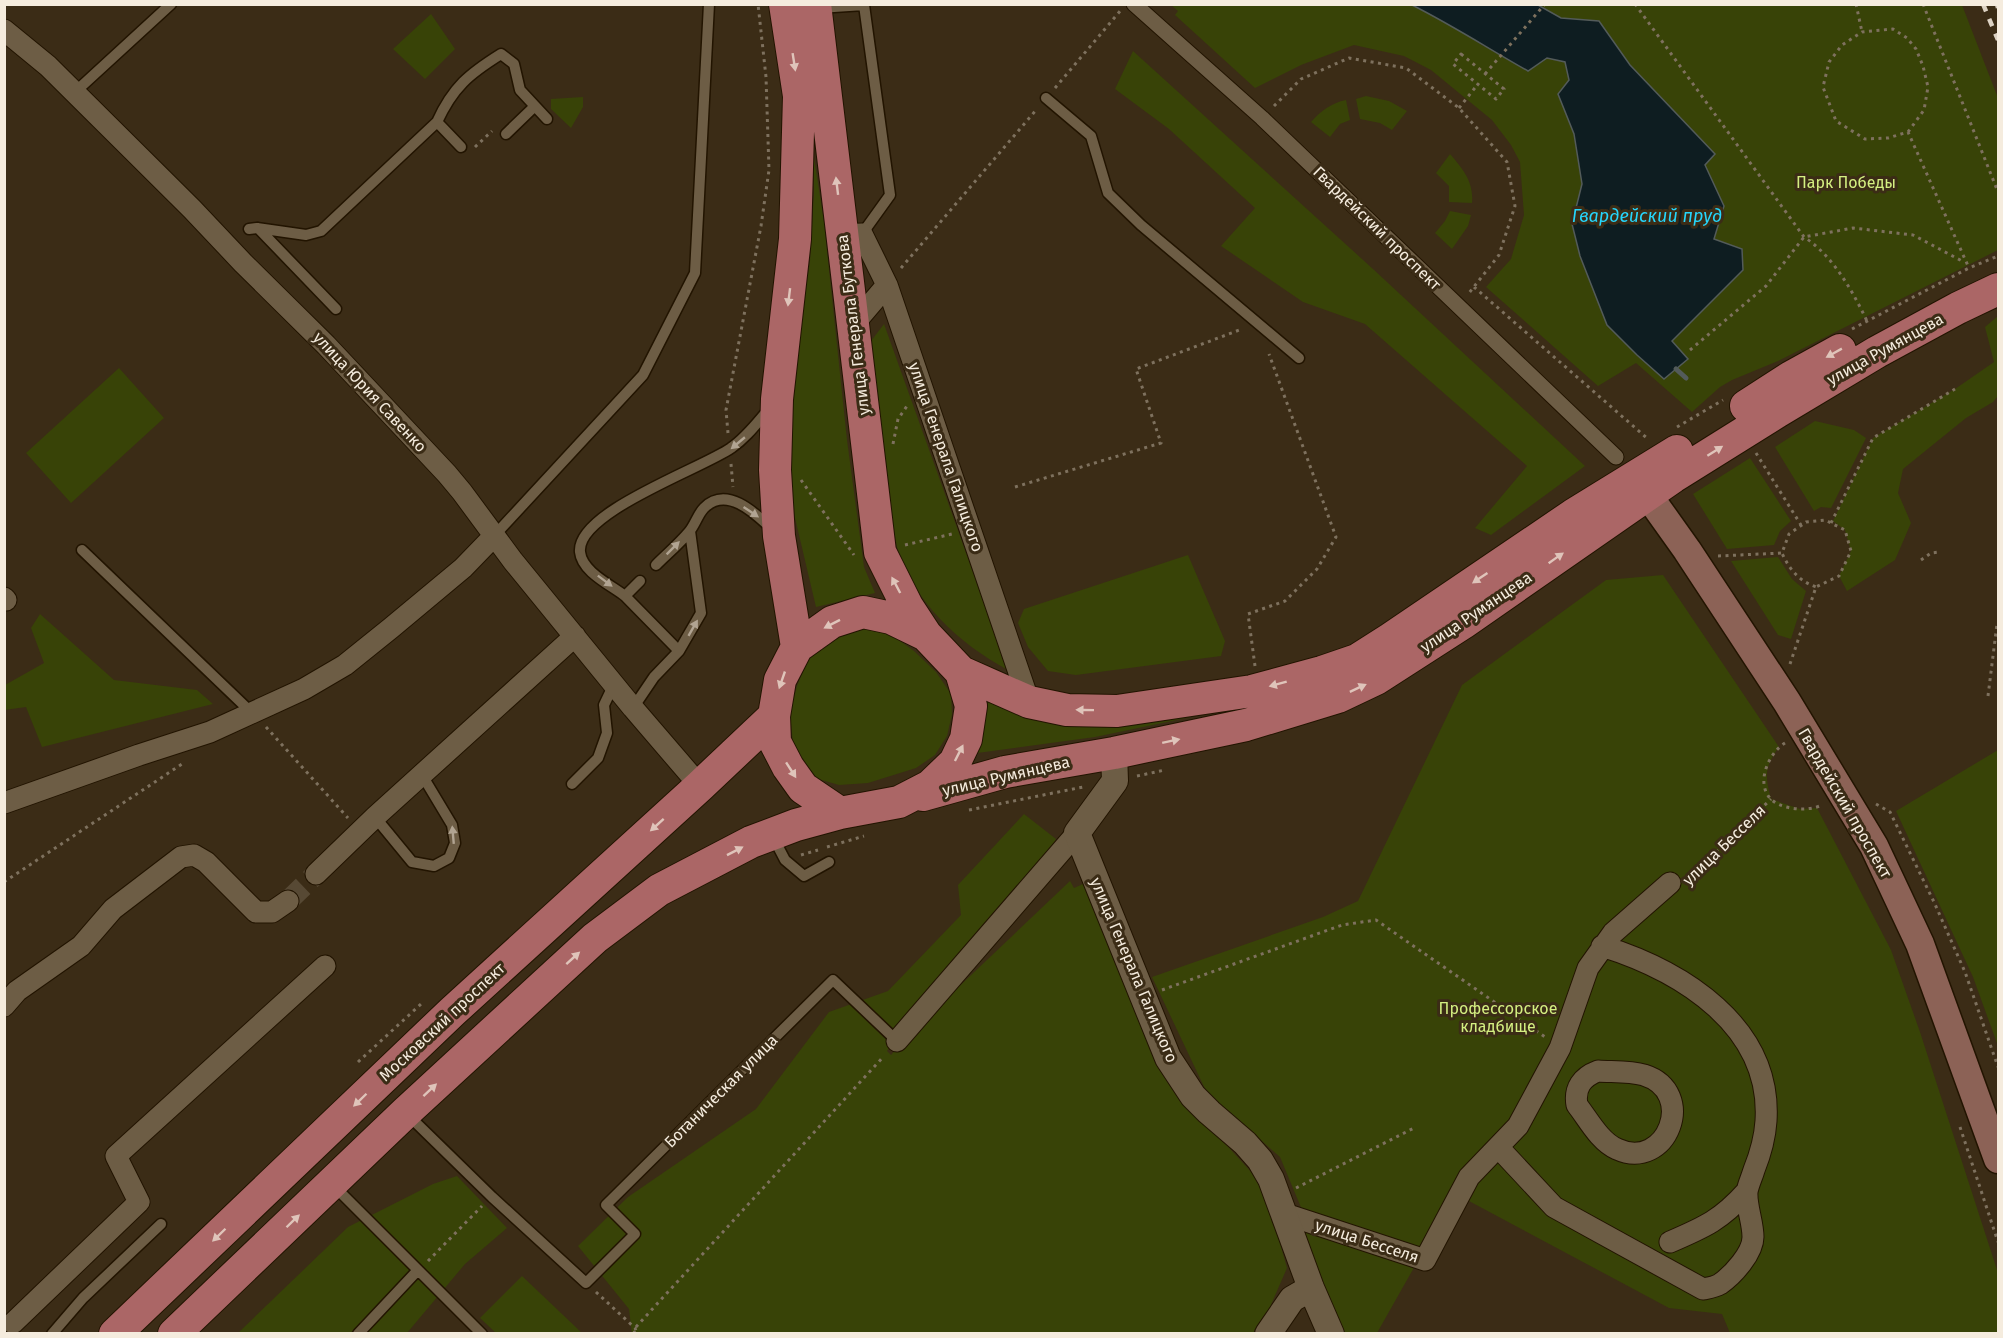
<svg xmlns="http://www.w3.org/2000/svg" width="2003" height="1338" font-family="'Fira Sans',sans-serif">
  <rect width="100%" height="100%" fill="#3b2c16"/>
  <path fill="#384307" d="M1171,5H1412L1461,30L1483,46L1565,62L1569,80L1558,94L1574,134L1582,184L1572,224L1664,379L1688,359L1672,341L1743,270L1714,239L1724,206L1705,165L1610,40L1599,21L1561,18L1538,5H1962L1998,98V250L1778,361L1732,380L1720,387L1692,412L1636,363L1598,386L1486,287L1511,259L1524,215L1520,162L1511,145L1492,120L1431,70L1404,56L1354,45L1301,65L1255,88L1175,15L1178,11Z
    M431,14L455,49L425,79L393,49Z
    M1133,51L1373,269L1585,466L1491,535L1475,528L1527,466L1365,324L1303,302L1221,246L1255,208L1169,129L1115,89Z
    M1366,96L1389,101L1407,111L1392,130L1380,123L1360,119L1356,99Z
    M583,97V107L571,128L551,109V99Z
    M1346,100L1350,120L1340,124L1330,137L1311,122C1321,111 1331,103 1346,100Z
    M813,151L824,222L847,440L864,567L875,593L816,607L791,501L787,419L810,261L814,193Z
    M1450,154C1463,169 1474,182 1472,203L1449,202V186L1436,173Z
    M1450,211L1471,215L1468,226L1452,249L1435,233L1445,221Z
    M1998,316V396L1993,402L1966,418L1903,469L1898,493L1911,523L1895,560L1847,591L1839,576L1851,551L1845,530L1833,521L1873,438L1955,389L1994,362L1985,327Z
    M884,324L1008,670C958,643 914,602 897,547L879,452L868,345Z
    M119,368L164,418L71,503L26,453Z
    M1815,421L1854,430L1866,438L1831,508L1821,507L1814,511L1775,447Z
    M1750,458L1791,521L1780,531L1774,545L1727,549L1693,494Z
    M1188,555L1225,641L1221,656L1076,675L1048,671L1028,647L1018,623L1024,609Z
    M1778,557L1792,579L1806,591L1791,639L1778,635L1731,561Z
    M1663,575L1779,747C1764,768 1765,775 1771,799L1800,809L1817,808L1891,950L1920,1032L1998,1273V1333H1730L1722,1314L1669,1308L1454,1193L1422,1251L1305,1217L1280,1157L1207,1093L1152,977L1323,917L1358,901L1462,685L1606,580Z
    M40,614L114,680L197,690L213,704L42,747L26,707L4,710L5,685L44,663L31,628Z
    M856,624L889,633L914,651L936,672L951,694L952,714L947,736L935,755L916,768L868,783L839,785L815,778L794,753L790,713L797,686L809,657Z
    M981,698L1229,709L1095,737L970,754Z
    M1998,750V1046L1973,977L1896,811Z
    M1024,814L1056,839L1033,880L939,978L887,1051L891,1055L907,1036L1070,881L1074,888L1083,884L1145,1019L1187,1102L1264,1186L1287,1268L1267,1314L1253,1333L632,1334L629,1309L578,1246L628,1197L756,1109L829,1012L888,991L961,915L958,885Z
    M457,1176L507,1228L465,1264L407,1333L237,1334L348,1227L433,1184Z
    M1297,1225L1416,1264L1377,1333H1338Z
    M522,1276L582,1333H496L480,1318Z"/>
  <path fill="#0e1d21" stroke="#535b5a" stroke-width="1.5" d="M1412,5H1538L1561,18L1599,21L1630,65L1715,154L1705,165L1724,206L1714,239L1742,249L1743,270L1672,341L1688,359L1664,379L1637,355L1607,325L1580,256L1572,224L1582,184L1574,134L1558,94L1569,80L1565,62L1547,58L1528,71C1489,49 1452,25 1412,5Z"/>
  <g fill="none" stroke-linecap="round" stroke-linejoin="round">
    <path stroke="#535b5a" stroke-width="5" d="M1676,369L1686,378"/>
    <path stroke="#574934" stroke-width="21" stroke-dasharray="21 10" stroke-linecap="butt" d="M288,901L316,874"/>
    <g stroke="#221400" stroke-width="13">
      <path id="service" d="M819,8L864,5L890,195L862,234
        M74,93L171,4
        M1046,98L1091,136L1108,193L1141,225L1299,358
        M437,122C453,87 469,74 501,54L514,64L520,90L547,119
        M506,134L535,106
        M258,228L336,309
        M249,229L257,228L306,235L321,231L437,122L461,147
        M494,536L643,375L695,273L709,4
        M82,550L252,713
        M656,565C667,554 679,544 689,532C695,525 698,514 704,508C727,485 756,514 772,529
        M640,581L625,596L679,651
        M625,596C611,585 582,572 580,552C576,512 703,468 731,448C746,438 757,423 769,409
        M633,708L654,677L679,651L701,613L690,531
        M572,784L598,758L607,733L604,705L614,684
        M375,817L412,862L434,866L449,858L455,843L452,825L422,775
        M773,837L785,860L804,876L829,862
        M406,1113L492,1197L586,1283L635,1234L606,1205L833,980L897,1041
        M334,1186L482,1334
        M52,1334L83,1298L161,1224
        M358,1334L418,1270"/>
    </g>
    <g stroke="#221400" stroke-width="17">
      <path id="pedestrian" d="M1134,4L1262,118L1616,457"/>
    </g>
    <g stroke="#221400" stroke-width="23">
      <path id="minor" d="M4,30L48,66L192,209L243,263L326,345L447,474L462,492L513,561L633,708L700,786
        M842,235L862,234L887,285L1029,702
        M853,325L887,285
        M4,598L6,600
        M4,803L139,755L210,732L304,689L345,665L391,628L463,568L494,536
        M316,874L375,817L575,636
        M4,1006L17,991L81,946L113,909L181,857L194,855L206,862L256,912H272L288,901
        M897,1041L1077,833
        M1598,1071C1613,1072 1630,1071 1644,1075C1698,1092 1667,1172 1617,1149C1600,1142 1588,1119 1577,1105C1574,1088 1582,1077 1598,1071Z
        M1498,1147L1554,1207L1703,1289C1708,1288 1715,1287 1720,1284C1733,1275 1753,1253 1753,1237C1753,1222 1746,1206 1747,1192C1748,1185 1752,1177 1754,1170C1760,1155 1765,1137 1766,1121C1772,1026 1682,971 1602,946
        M1285,1214L1425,1260L1469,1177L1518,1126L1560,1048L1588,968L1613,933L1670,883
        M1670,1242C1705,1227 1721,1220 1747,1191
        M13,1323L139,1202L116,1156L325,966"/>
    </g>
    <g stroke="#221400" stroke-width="28">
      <path id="tertiary" d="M1114,753L1115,781L1077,833L1168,1058L1193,1096L1209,1112L1245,1143L1260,1160L1271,1179L1311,1288L1331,1334
        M1268,1334L1292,1299L1311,1288"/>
    </g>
    <g stroke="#221400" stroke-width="31">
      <path id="secondary" d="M1635,477L1687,550L1787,702L1874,846L1920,944L1998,1159"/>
    </g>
    <g stroke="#221400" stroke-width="34">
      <path id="primary" d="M785,4L799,96L795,239L777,399L775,470L779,536L797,647
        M815,4L880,552L907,606L926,635
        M1746,406L1791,377L1840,350
        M961,672L1029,702L1067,710L1117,711L1252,691L1322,672L1357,660L1390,639L1573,515L1677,451
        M923,795L1005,772L1114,753L1246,725L1338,697L1376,679L1463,623L1673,477L1777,412L1877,352L1958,308L1998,289
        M115,1334L453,1011L700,786L774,716
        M174,1334L406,1112L533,995L595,938L659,890L751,842L796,825L840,813L899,802L930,786L955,762L966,739L971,706L961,672L926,635L891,618L863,612L832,622L797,647L780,680L774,716L775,742L788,767L803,788L840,813"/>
    </g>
    <path stroke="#7e715e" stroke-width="3" stroke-dasharray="3 4.5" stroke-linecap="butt" d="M1635,4L1804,237C1833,256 1852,290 1867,321
      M1856,4L1862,32
      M1923,4L1998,192
      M1461,54L1504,89L1496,99L1453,64Z
      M1485,74L1545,4
      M1055,88L1121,10
      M1274,106L1301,79L1349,58L1406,68L1459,108L1507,162L1515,206L1499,255L1469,293
      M1459,108L1478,84
      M1908,132L1924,110L1928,87L1923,66L1916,49L1907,38L1893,29L1862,32L1842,45L1829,62L1823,87L1836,121L1865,139L1888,138L1908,132L1969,268
      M475,147L492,131
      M901,268L1037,109
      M1474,287L1648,439
      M1852,329L1969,268L1998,256
      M1690,350L1766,286L1804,237L1853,228L1913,235L1964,262
      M1677,427L1723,400
      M728,433L726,410L761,226L769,170L766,77L758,4
      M893,444L898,419L907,406
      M1756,453L1801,525
      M731,464L733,487
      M801,480L854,555
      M1015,487L1161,443L1136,369L1242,329
      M1831,523L1873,438L1955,389
      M905,545L952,534
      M1718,556L1782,553
      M1921,560L1931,553L1939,552
      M1790,664L1816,587L1839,576L1851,551L1845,530L1825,520L1806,522L1789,534L1782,553C1789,569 1799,581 1816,587
      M1255,666L1248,614L1285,601L1317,569L1336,537L1269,354
      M1988,696L1997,624
      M266,727L348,818
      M1785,743C1770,752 1756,780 1769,797C1779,810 1808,812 1822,805
      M1137,776L1165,770
      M1876,804L1890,812L1934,902L1965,972L1998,1067
      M969,810L1083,787
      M827,847L864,836
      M801,855L818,850
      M1689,878L1771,799
      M4,882L185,762
      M1162,990L1342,925L1376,920L1545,1037
      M358,1062L421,1004
      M1960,1127L1998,1242
      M1296,1188L1414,1128
      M428,1261L482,1206
      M596,1292L635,1328L637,1334
      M634,1334L635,1328L884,1056"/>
    <use href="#service" stroke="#6d5d45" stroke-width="10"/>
    <use href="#pedestrian" stroke="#6d5d45" stroke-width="15"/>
    <use href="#minor" stroke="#6d5d45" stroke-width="21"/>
    <use href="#tertiary" stroke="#6d5d45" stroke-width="26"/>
    <use href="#secondary" stroke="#8c6256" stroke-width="28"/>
    <use href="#primary" stroke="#ab6666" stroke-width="32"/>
    <path stroke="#ddd3c4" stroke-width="4.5" stroke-dasharray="8 8" stroke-linecap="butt" d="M1983,4L1998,40
      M1997,4L1998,8"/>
  </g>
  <defs><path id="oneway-solid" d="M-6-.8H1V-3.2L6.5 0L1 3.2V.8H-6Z" transform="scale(1.5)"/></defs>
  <g fill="#dfc4ba">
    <use href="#oneway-solid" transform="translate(794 62) rotate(81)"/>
    <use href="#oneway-solid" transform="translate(837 186) rotate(-97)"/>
    <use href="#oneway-solid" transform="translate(789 297) rotate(97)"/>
    <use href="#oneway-solid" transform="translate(1834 353) rotate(151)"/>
    <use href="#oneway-solid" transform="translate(1715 451) rotate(-32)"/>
    <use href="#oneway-solid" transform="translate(1556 558) rotate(-35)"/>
    <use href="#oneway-solid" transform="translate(1480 578) rotate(146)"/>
    <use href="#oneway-solid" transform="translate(896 585) rotate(-118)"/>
    <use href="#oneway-solid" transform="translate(832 624) rotate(153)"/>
    <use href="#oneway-solid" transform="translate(782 680) rotate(109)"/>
    <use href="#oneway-solid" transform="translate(1278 684) rotate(165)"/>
    <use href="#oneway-solid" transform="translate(1358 688) rotate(-25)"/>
    <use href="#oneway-solid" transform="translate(1085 710) rotate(-179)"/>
    <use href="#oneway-solid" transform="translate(1171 741) rotate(-12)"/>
    <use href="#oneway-solid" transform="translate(959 753) rotate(-63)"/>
    <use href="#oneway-solid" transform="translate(791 770) rotate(57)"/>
    <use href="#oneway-solid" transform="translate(657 825) rotate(138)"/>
    <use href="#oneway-solid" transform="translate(735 851) rotate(-27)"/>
    <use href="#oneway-solid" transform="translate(573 958) rotate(-42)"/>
    <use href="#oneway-solid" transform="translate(430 1090) rotate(-43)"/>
    <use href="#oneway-solid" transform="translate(360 1100) rotate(136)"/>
    <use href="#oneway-solid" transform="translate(293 1221) rotate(-44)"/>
    <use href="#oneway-solid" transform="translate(219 1235) rotate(136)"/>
  </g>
  <g fill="#b1a492">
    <use href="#oneway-solid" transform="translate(738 443) rotate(140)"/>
    <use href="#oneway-solid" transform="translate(751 512) rotate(34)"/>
    <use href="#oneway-solid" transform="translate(673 548) rotate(-45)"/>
    <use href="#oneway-solid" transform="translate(605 581) rotate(37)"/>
    <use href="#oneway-solid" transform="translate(693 628) rotate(-60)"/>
    <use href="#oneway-solid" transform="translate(453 835) rotate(-95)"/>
  </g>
  <g text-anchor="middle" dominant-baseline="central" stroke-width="6" stroke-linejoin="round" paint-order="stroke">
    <g font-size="16" fill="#d4ef81" stroke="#3b2c16">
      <text x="1846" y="182">Парк Победы</text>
      <text x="1498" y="1008">Профессорское<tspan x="1498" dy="18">кладбище</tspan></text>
    </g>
    <g font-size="16" fill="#f5ecde" stroke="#3b2c16">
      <text transform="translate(1377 228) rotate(44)">Гвардейский проспект</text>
      <text transform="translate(853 325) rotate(-97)">улица Генерала Буткова</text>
      <text transform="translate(1885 349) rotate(-29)">улица Румянцева</text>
      <text transform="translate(370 392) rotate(47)">улица Юрия Савенко</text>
      <text transform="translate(946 457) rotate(71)">улица Генерала Галицкого</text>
      <text transform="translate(1476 612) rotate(-34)">улица Румянцева</text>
      <text transform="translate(1006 776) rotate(-13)">улица Румянцева</text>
      <text transform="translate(1845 803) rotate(60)">Гвардейский проспект</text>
      <text transform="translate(1724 845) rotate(-44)">улица Бесселя</text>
      <text transform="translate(1134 970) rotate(67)">улица Генерала Галицкого</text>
      <text transform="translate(442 1022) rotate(-43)">Московский проспект</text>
      <text transform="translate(721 1091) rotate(-45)">Ботаническая улица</text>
      <text transform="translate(1367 1241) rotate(18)">улица Бесселя</text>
    </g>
    <g font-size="18" font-style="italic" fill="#25d6fc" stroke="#3b2c16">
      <text x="1647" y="216">Гвардейский пруд</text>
    </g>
  </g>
  <rect width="2003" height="1338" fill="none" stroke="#f5ecde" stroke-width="12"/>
</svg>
